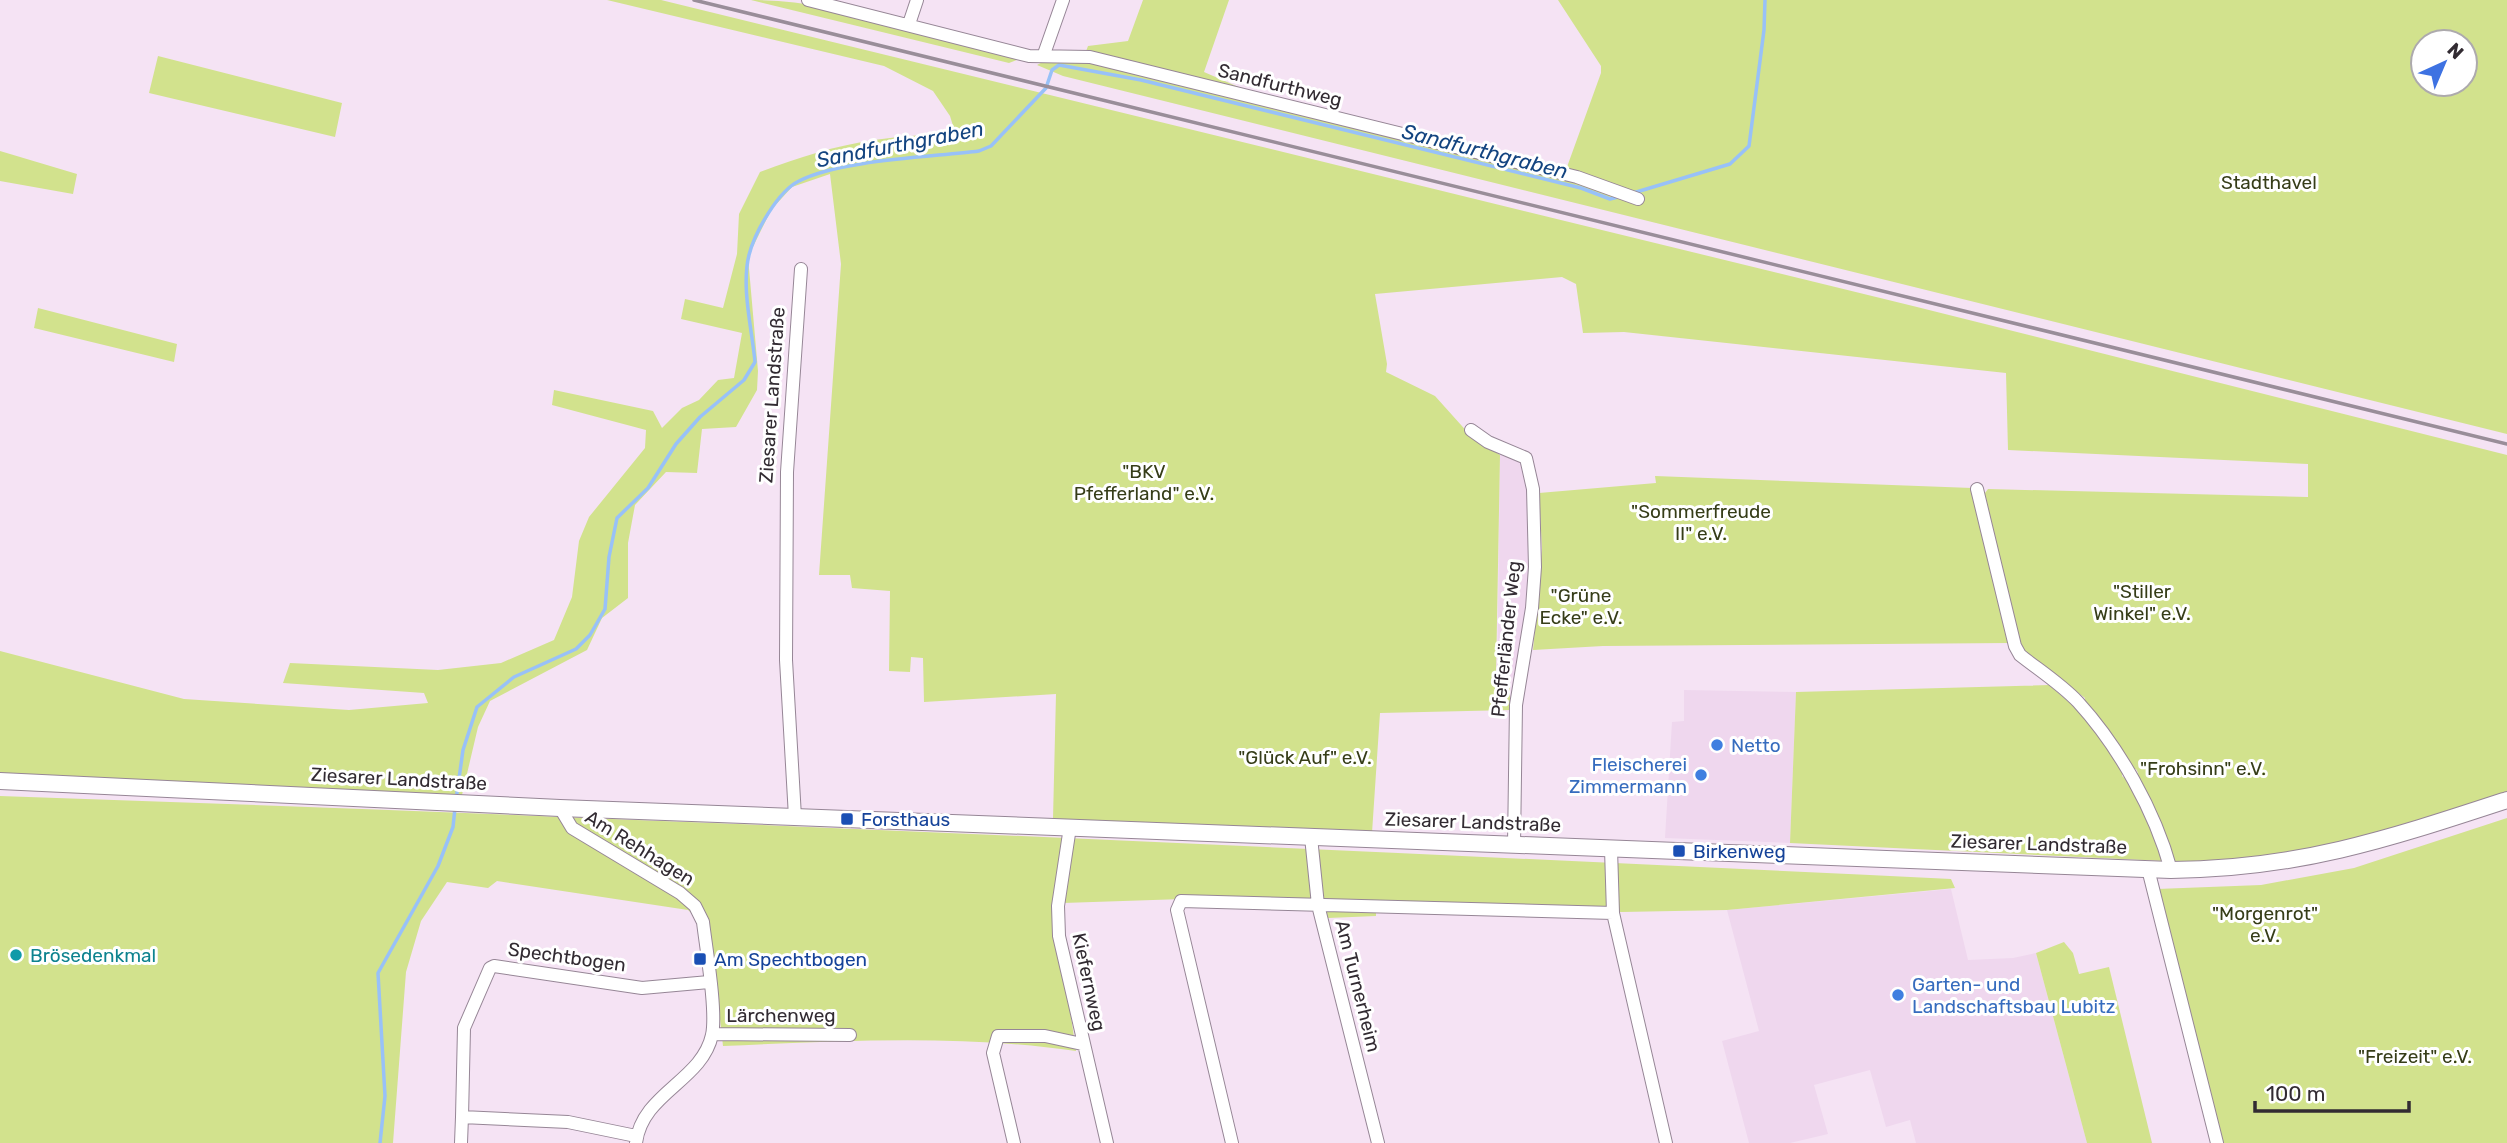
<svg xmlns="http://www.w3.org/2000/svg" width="2507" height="1143" font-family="Rubik,sans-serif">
  <rect width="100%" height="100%" fill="#f5e3f4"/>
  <path fill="#efd7ee" d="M1500,455L1523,462L1527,469L1531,520L1529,591L1518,672L1509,680L1497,681Z
    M1684,690L1796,692L1790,843L1665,838L1672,722L1684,721Z
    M1951,889L1968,960L2013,958L2036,953L2087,1143H1916L1910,1120L1886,1127L1870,1070L1814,1085L1828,1134L1790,1143H1749L1722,1041L1759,1031L1727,910Z"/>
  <path fill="#d2e28d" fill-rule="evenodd" d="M607,0H661L1917,307L2507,455V792L2334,846L2251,858L2175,862L2133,776L2138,773L2136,769H2129L2084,702L2085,698L2021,650L1982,497L1988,489L2308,497V464L2008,450L2006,373L1624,332L1583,333L1576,284L1562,277L1375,294L1387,364L1386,372L1435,396L1470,435L1500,455L1496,676L1497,681L1509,680L1511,710L1380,713L1372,833L1053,819L1056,694L924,702L923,658L911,657L910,672L889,671L890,591L852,588L850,575H819L841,264L830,174L792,187L771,210L748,257L758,371L757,390L736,427L702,429L697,473L666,472L635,505L628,543V598L602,618L587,650L490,701L478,727L462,795L0,774V651L184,699L349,710L428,703L424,693L283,683L290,663L438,670L501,663L554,640L572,597L579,541L589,517L645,448L646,430L552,405L554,390L653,411L662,428L682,408L699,400L718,380L734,378L742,333L681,319L685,299L723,308L737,254L739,214L760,172C797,158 834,146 874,140C901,136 927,136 954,129L950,116L933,91L884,66Z
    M751,0C841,0 933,35 1019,59L1009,63Z
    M1143,0H1229L1204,72L1250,92L1085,54L1088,46L1128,41Z
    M1558,0H2507V434L1063,76L1037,65L1048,59L1085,60L1563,178L1601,73V66ZM2423,42H2465V84H2423Z
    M158,56L342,103L335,137L149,93Z
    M0,151L77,174L73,194L0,181Z
    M38,308L177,344L174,362L34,328Z
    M1655,476L1972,488L2010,643L1603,646L1533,650L1542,549L1539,493L1656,483Z
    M2049,685L2085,716L2122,769V776L2130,783L2164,861L1790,843L1796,692Z
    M0,796C651,818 1301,848 1951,879L1955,888L1727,910L1622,912L1376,904V916L1328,918L1324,903L1183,899L1063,903L1068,996L1076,1051C958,1034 841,1041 723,1046L710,930L688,910L497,881L488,888L447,882L421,921L406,972L393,1143H0Z
    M2507,818V1143H2221L2157,889L2261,885L2354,868Z
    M2064,942L2073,953L2079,974L2109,967L2152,1143H2087L2036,953Z"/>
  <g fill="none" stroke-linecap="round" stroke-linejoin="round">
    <path stroke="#98c1f8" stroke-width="3.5" d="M1633,193L1730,164L1749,146L1764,30L1765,0
      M456,800L463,750L477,707L514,677L576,649L590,635L605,609L609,557L617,518L648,488L676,444L700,417L744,380L755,362C752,329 741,287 749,255C755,232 778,191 799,181C839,160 932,157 979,151L991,146L1046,88L1052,70L1059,65L1141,80L1581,188L1610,199L1618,197
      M380,1143L385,1096L378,973L438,866L453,827L455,808"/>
    <g stroke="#968696" stroke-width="14">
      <path id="minor" d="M808,0L1029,56L1090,57L1577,177L1638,199
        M909,24L917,0
        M1044,54L1063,0
        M1471,430L1488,442L1526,458L1533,489L1535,567L1532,608L1516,705L1514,845
        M1977,489L2015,646L2020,655C2039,670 2061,684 2078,702C2119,747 2155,811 2171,870
        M560,808L572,828L680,893L695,906L703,922C706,948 717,1011 712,1035C702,1081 642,1093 636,1143
        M795,817L786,660L787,472L801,269
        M1070,827L1058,906L1059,936L1107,1143
        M1311,837L1318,905L1378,1143
        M1611,849L1613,913L1666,1143
        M2148,869L2217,1143
        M712,1034L850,1035
        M636,1136L568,1122L462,1117L464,1028L490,968L494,966L642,988L709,982
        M461,1143L462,1117
        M1014,1143L993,1053L998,1036H1045L1082,1044
        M1232,1143L1177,910L1181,901L1613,913"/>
    </g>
    <g stroke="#968696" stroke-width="18">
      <path id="major" d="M0,781L560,808L2171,870C2298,869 2388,839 2507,800"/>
    </g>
    <use href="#minor" stroke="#fff" stroke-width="12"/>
    <use href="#major" stroke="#fff" stroke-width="16"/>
    <path stroke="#998d99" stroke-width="3.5" d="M694,0L2507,444"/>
  </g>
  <g fill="#3f7fe0" stroke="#fff" stroke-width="2.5">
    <circle cx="1717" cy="745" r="7"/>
    <circle cx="1701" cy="775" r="7"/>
    <circle cx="1898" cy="995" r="7"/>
  </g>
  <g fill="#1a4fb4" stroke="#fff" stroke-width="2.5">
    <rect x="840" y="812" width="14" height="14" rx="3.5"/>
    <rect x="1672" y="844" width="14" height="14" rx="3.5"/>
    <rect x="693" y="952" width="14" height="14" rx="3.5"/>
  </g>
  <circle fill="#0f9aa8" stroke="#fff" stroke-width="2.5" cx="16" cy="955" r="7"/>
  <g text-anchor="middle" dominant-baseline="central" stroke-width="6" stroke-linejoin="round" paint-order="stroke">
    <g font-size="19" fill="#322b32" stroke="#fff">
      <text transform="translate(1280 85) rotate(14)">Sandfurthweg</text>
      <text transform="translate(772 395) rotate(-86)">Ziesarer Landstraße</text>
      <text transform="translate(1506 639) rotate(-84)">Pfefferländer Weg</text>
      <text transform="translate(399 779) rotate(3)">Ziesarer Landstraße</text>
      <text transform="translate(1473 822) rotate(2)">Ziesarer Landstraße</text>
      <text transform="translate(2039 844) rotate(2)">Ziesarer Landstraße</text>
      <text transform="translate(640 848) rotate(32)">Am Rehhagen</text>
      <text transform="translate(567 957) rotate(8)">Spechtbogen</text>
      <text transform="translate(1089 982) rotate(78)">Kiefernweg</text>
      <text transform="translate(1358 986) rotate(76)">Am Turnerheim</text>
      <text x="781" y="1015">Lärchenweg</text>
    </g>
    <g font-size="19" fill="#363d18" stroke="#fff">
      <text x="2269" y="182">Stadthavel</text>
      <text x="1144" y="471">"BKV<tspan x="1144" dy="22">Pfefferland" e.V.</tspan></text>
      <text x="1701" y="511">"Sommerfreude<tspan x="1701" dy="22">II" e.V.</tspan></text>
      <text x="2142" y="591">"Stiller<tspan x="2142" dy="22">Winkel" e.V.</tspan></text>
      <text x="1581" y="595">"Grüne<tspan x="1581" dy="22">Ecke" e.V.</tspan></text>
      <text x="1305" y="757">"Glück Auf" e.V.</text>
      <text x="2203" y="768">"Frohsinn" e.V.</text>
      <text x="2265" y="913">"Morgenrot"<tspan x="2265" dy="22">e.V.</tspan></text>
      <text x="2415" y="1056">"Freizeit" e.V.</text>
    </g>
    <g font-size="19" fill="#366cbe" stroke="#fff" text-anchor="start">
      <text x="1731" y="745">Netto</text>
      <text x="1687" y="764" text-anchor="end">Fleischerei<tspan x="1687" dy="22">Zimmermann</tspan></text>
      <text x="1912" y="984">Garten- und<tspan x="1912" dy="22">Landschaftsbau Lubitz</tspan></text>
    </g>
    <g font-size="19" fill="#164399" stroke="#fff" text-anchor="start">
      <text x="861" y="819">Forsthaus</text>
      <text x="1693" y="851">Birkenweg</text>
      <text x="714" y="959">Am Spechtbogen</text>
    </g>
    <g font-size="19" fill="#0d838f" stroke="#fff" text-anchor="start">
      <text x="30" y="955">Brösedenkmal</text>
    </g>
    <g font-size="21" font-style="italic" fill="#134480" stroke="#fff">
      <text transform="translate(900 144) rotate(-11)">Sandfurthgraben</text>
      <text transform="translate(1485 151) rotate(14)">Sandfurthgraben</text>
    </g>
  </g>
  <g transform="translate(2444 63) rotate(44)"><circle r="33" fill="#ffffff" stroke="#adaaad" stroke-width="2"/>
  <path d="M0-5L12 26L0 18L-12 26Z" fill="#3e72e2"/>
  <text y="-10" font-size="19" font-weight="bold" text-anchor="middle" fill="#322b32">N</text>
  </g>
  <path d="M2255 1101v10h154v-10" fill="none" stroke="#322b32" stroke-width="3.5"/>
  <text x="2266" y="1101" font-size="21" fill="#322b32" stroke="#ffffff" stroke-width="5" paint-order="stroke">100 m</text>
</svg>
